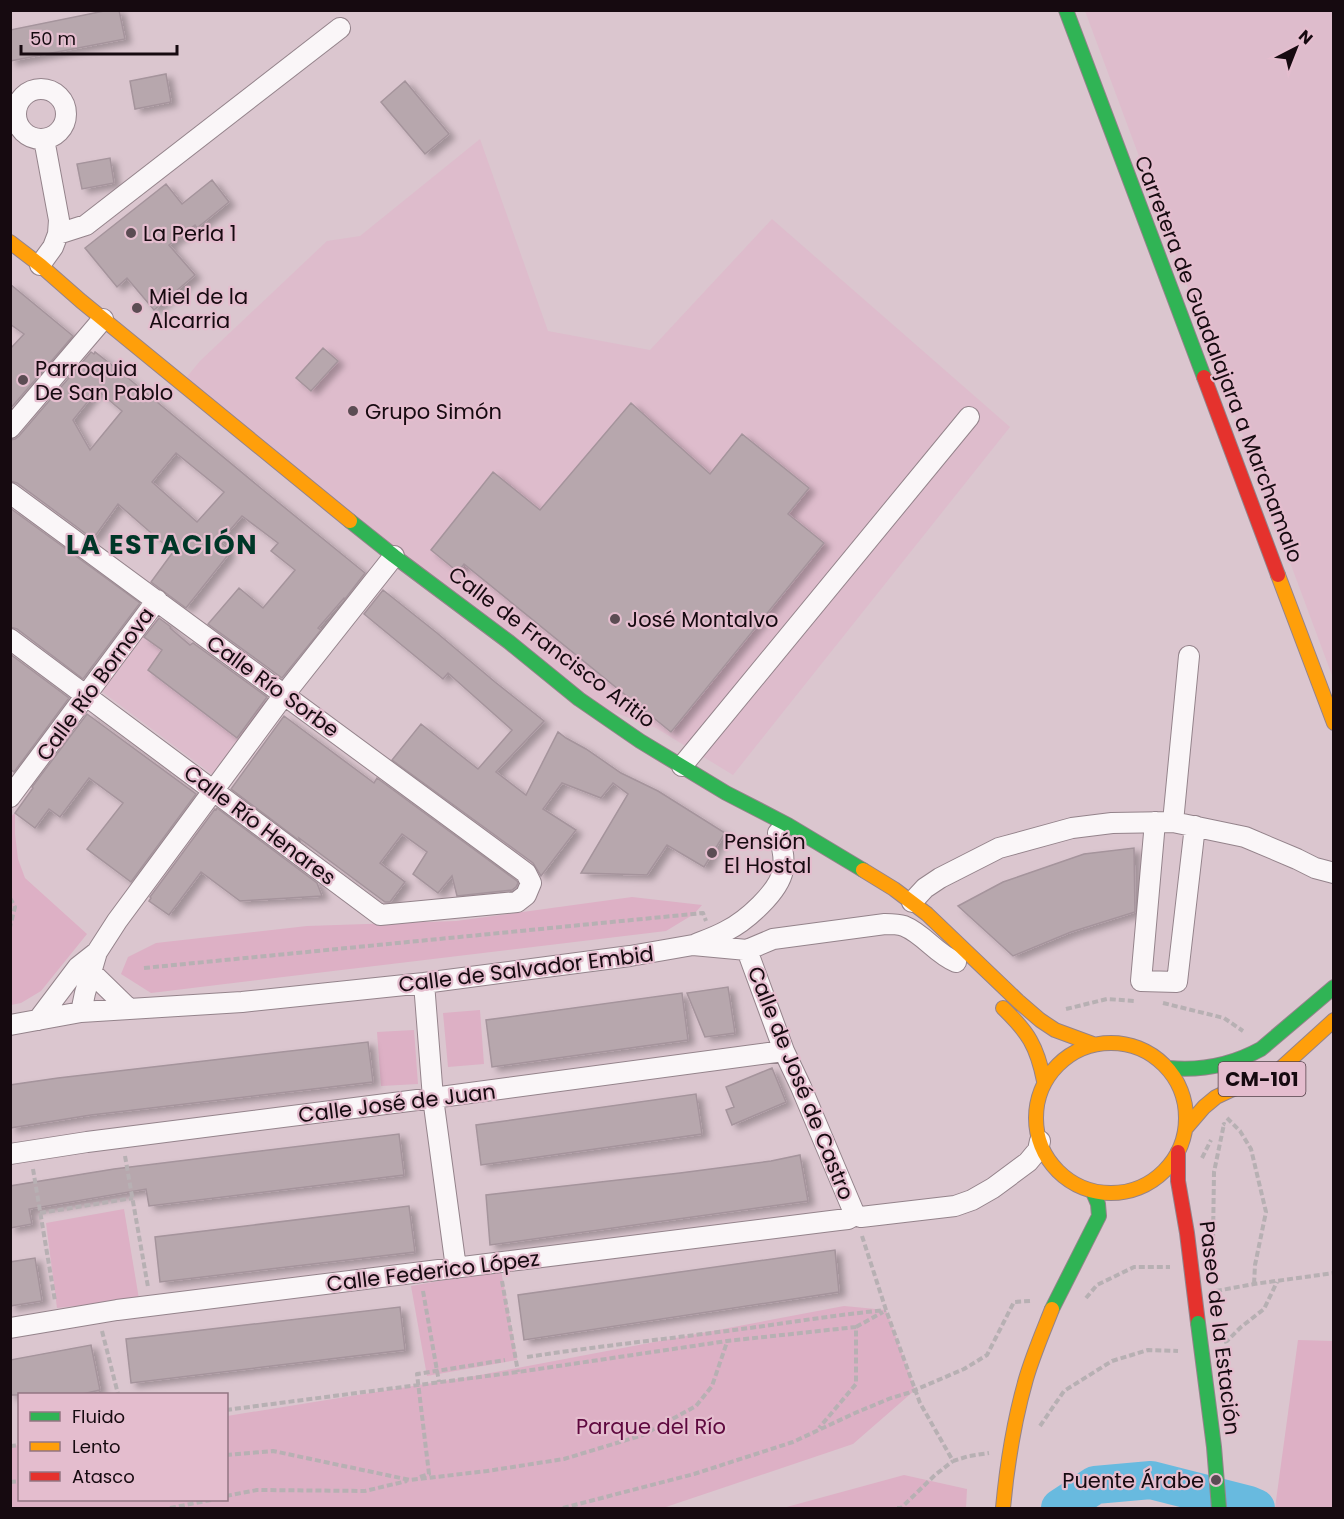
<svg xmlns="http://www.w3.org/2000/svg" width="1344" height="1519" font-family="Poppins,sans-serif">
  <defs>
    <filter id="shadow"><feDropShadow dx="6" dy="4" stdDeviation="3" flood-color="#0004"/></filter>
  </defs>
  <rect width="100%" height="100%" fill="#dbc6cf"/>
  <path fill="#debccc" d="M1085,11H1333V678Z
    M480,139L548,331L650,350L772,219L1010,427L733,775L656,728L579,699L181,384L200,361L327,241L360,236Z
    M155,618L267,703L213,775L100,690Z"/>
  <path fill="#ddb0c5" d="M15,813V834L18,859L25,878L87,934L41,991L21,1003L11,1005L10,817Z
    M632,897L702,905L694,914L666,931L151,993L121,974L128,957L156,943L307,926L456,921Z
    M480,1010L484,1064L448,1067L443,1013Z
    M414,1030L418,1084L381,1086L377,1032Z
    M124,1209L139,1299L57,1308L46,1223Z
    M501,1270L517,1360L427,1376L411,1286Z
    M844,1306L886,1310L915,1390L853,1444L663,1508H11V1446L19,1445L20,1500H226L227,1416L475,1376Z
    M1298,1340L1333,1341V1508H1275Z
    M904,1475L967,1489L966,1508H783Z"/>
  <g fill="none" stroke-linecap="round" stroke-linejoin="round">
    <path stroke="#68badf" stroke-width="38" d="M1060,1508L1095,1485L1151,1480L1249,1505L1256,1508"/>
  </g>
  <path fill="#b7a7ad" stroke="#a5949c" stroke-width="1.5" fill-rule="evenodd" filter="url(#shadow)" d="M109,10H119L125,39L10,61V30Z
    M166,74L171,102L135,109L130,81Z
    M405,81L449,134L425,154L381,102Z
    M110,158L114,183L82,189L77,164Z
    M212,180L229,202L197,228L195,225L169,245L195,275L154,310L127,278L117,287L85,248L166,184L182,204Z
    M10,284L73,336L10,409V349L24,334L10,324Z
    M323,348L338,361L311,391L296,378Z
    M91,352L94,354L95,352L122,373L263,490L365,573L345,599L344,598L318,628L321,630L282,678L208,624L239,588L263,608L295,570L271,551L278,543L242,516L220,542L228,548V555L186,608L151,582L173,552L118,504L93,539L17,483L10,481V440L15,439L19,436ZM97,390L122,411L90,450L73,420ZM176,453L224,492L197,522L152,482Z
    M631,403L710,474L742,434L809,488L788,514L824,543L671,732L464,564L458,572L431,550L493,472L540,510Z
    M10,508L140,603L83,679L17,629L10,627Z
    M383,590L437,633L495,682L544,721L496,772L526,795L558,732L566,738L586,749L621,773L658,791L725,833L704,867L667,845L647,875L581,873L628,794L613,783L601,798L562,783L543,809L576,830L541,876L533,863L392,760L421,724L478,769L512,730L448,673L443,679L364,614Z
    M159,618L171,627L170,628L190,645L193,643L267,697L237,738L148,670L162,650L144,637Z
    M10,654L69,698L14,772L10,769Z
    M87,714L196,794L131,882L87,849L123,803L89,778L60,817L49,809L35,828L15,813L33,788L32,787Z
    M284,716L374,783L377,778L517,881L518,883L516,887L512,890L457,896L452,876L438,893L413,874L427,852L402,834L380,863L405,882L390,902H385L299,838L300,841L231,789Z
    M217,808L317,883L322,896L240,901L201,872L169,915L149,901L151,898L150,897L215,809L216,810Z
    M1134,848L1135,912L1071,932L1013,956L958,906L1003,882L1084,854Z
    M728,987L735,1033L705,1037L687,993Z
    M682,993L688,1040L492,1067L486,1020Z
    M368,1042L373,1082L91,1115L10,1128V1085L58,1078Z
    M772,1068L786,1102L732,1125L726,1110L734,1107L726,1087Z
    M696,1094L702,1134L481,1165L476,1125Z
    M399,1134L404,1175L149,1206L146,1189L29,1209L32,1224L10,1228V1186L114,1169Z
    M800,1155L808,1201L490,1245L486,1195L680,1173L771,1161Z
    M409,1206L415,1252L160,1282L155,1237Z
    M835,1250L839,1292L524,1340L518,1295Z
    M35,1258L42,1301L10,1306V1262Z
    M400,1307L405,1350L131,1383L126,1339Z
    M91,1345L100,1390L78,1395H10V1360Z"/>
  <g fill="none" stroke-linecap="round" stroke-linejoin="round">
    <g stroke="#94838b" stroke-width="22">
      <path id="street" d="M16 114a25 25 0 1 1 50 0a25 25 0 1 1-50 0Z
        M58,234L86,225L340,28
        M40,265L53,247L58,234L59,220L44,139
        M10,428L103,319
        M10,493L526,873L531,883L526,895L517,902L380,915L10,639
        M682,766L969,417
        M10,797L157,600
        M1155,822L1141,981L1177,982L1195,826
        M1173,822L1189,656
        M912,902L925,888L940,878L999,848L1072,828L1112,823L1173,822L1245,837L1297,859L1315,868L1334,873
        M696,944C706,940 717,936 726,931C746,921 779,892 783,870C785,858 782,845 778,833
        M747,950L784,1051L801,1087L855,1215
        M91,972L129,1009
        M424,983L433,1098L456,1268
        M81,1012L85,993L97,952L117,921L284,695L394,556
        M38,1020L78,967L97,952
        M10,1025L81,1012L242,1002L424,983L630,956L693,945L747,950L773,939L885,924C891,924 898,924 904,926C924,934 936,954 956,962
        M10,1154L87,1142L433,1098L784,1051
        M855,1215L861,1217L955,1206L972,1200L993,1188L1028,1162L1038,1150L1040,1141
        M10,1328L117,1310L839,1220L848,1219L855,1215"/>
    </g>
    <g stroke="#94838b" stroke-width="16">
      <path id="fast" d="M1066,10L1204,377
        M350,521L394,556L509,642L579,699L640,741L726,793L788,825L863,870
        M1169,1068C1202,1071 1232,1065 1261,1049L1334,987
        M1052,1309L1099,1216L1098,1204L1093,1192"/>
    </g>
    <g stroke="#94838b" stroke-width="16">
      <path id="slow" d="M10,242L40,265L81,301L350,521
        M1278,575L1334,723
        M863,870L894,889L927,914L1018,1001L1040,1020L1055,1030L1093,1044
        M1003,1008C1028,1032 1037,1046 1044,1081
        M1036 1118a75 75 0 1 1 150 0a75 75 0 1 1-150 0Z
        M1186,1128L1204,1107L1216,1097L1231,1090L1264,1078L1279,1070L1334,1020"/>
    </g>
    <g stroke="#94838b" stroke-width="16">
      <path id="jam" d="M1204,377L1278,575
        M1178,1152V1181L1187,1233L1198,1323"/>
    </g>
    <path stroke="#b7b0b3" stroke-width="4" stroke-dasharray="6 3" stroke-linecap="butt" d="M10,898L15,907L10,927
      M144,968L703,913L706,921
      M1163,1003L1224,1018L1243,1031
      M1066,1009L1107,999L1135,1001
      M1227,1118L1240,1131L1251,1149L1266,1212L1255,1265L1254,1284
      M125,1156L148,1287
      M1202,1158L1211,1140
      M33,1169L55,1301
      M40,1213L133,1198
      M862,1236L886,1310L920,1403L953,1461L969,1456L989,1453
      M1213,1240L1214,1172L1224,1124L1223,1125
      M502,1281L518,1372
      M423,1291L439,1382
      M1216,1291L1254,1284L1334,1273
      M1086,1298L1097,1285L1134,1267H1170
      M856,1327L883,1312
      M102,1331L118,1394
      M1224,1342L1227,1341L1241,1327L1264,1309L1277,1282
      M527,1357C606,1345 685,1337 764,1326C805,1320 845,1314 886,1310
      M226,1410L518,1372L727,1341L856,1327V1384L819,1428
      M1040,1426L1064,1391L1112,1361L1148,1350L1178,1351
      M10,1446L20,1445
      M226,1455L273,1451L410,1480L487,1471L564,1459L643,1435L696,1406L712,1386L727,1342
      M420,1477L429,1474L417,1374L505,1360
      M10,1482L20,1481
      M226,1496L257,1490L365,1491L407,1481
      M170,1508L211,1500
      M563,1508L694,1474L793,1442L855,1413L891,1398L908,1393L964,1369L987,1355L1014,1302L1030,1301
      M897,1508H901L935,1475L953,1461"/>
    <use href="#street" stroke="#faf6f8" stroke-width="20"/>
    <use href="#fast" stroke="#30b455" stroke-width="14"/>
    <use href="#slow" stroke="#ff9f0a" stroke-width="14"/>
    <use href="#jam" stroke="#e5322d" stroke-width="14"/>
    <g stroke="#94838b" stroke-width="16" stroke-linecap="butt">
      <path id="fast-bridge" d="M1198,1323L1214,1447L1219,1508"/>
    </g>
    <g stroke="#94838b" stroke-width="16" stroke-linecap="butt">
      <path id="slow-bridge" d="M1003,1508C1007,1465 1014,1421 1026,1379C1033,1355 1043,1332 1052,1309"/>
    </g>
    <use href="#fast-bridge" stroke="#30b455" stroke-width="14"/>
    <use href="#slow-bridge" stroke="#ff9f0a" stroke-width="14"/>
  </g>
  <g fill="#5b4c53" stroke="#e4bdce" stroke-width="2">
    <circle cx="131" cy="233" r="6"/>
    <circle cx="137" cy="308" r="6"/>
    <circle cx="23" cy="380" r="6"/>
    <circle cx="353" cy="411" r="6"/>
    <circle cx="615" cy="619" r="6"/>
    <circle cx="712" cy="853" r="6"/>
    <circle cx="1216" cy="1480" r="6"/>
  </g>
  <g text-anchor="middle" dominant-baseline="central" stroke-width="4.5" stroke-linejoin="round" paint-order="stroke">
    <rect fill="#e4bdce" stroke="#544049" stroke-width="1.5" x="1218.5" y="1062" width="87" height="34" rx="4.5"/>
    <g font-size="20" font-weight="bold" fill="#160a10">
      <text x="1262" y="1079">CM-101</text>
    </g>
    <g font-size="21" fill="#160a10" stroke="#e4bdce" text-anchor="start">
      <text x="143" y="233">La Perla 1</text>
      <text x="149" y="296">Miel de la<tspan x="149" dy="24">Alcarria</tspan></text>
      <text x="35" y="368">Parroquia<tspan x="35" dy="24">De San Pablo</tspan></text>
      <text x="365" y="411">Grupo Simón</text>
      <text x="627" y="619">José Montalvo</text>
      <text x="724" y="841">Pensión<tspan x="724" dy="24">El Hostal</tspan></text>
      <text x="1204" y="1480" text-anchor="end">Puente Árabe</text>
    </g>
    <g font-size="21" fill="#160a10" stroke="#e4bdce">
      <text transform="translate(1219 359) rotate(69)">Carretera de Guadalajara a Marchamalo</text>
      <text transform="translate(552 647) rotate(37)">Calle de Francisco Aritio</text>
      <text transform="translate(95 684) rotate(-54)">Calle Río Bornova</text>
      <text transform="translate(273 686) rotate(36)">Calle Río Sorbe</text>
      <text transform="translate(260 825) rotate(37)">Calle Río Henares</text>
      <text transform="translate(526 969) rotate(-7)">Calle de Salvador Embid</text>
      <text transform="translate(801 1083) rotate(68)">Calle de José de Castro</text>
      <text transform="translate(397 1103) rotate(-7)">Calle José de Juan</text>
      <text transform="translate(433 1271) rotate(-7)">Calle Federico López</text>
      <text transform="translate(1220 1328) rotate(83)">Paseo de la Estación</text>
    </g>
    <g font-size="21" fill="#5e083e" stroke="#e4bdce">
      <text x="651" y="1426">Parque del Río</text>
    </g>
    <g font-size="27" font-weight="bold" letter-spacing="1.5" fill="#003728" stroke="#e4bdce">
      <text x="162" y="544">LA ESTACIÓN</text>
    </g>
  </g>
  <rect width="1344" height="1519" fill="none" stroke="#160a10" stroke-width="24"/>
  <rect x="18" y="1393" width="210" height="108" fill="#e4bdce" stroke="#927582" stroke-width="1.5"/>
  <rect x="30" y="1412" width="30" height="9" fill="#30b455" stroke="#927582" stroke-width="1.5"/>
  <text x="72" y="1423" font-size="18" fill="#160a10">Fluido</text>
  <rect x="30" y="1442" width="30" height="9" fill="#ff9f0a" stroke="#927582" stroke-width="1.5"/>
  <text x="72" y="1453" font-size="18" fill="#160a10">Lento</text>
  <rect x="30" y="1472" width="30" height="9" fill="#e5322d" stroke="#927582" stroke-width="1.5"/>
  <text x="72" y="1483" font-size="18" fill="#160a10">Atasco</text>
  <g transform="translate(1296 48) rotate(42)" stroke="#e4bdce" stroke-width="4.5" paint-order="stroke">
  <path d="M0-4.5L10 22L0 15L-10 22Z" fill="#160a10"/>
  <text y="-9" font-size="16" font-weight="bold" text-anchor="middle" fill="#160a10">N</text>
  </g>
  <path d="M21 45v9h156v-9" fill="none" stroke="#160a10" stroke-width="3"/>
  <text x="30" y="45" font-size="18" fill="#160a10" stroke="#e4bdce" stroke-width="4.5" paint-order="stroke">50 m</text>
</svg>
